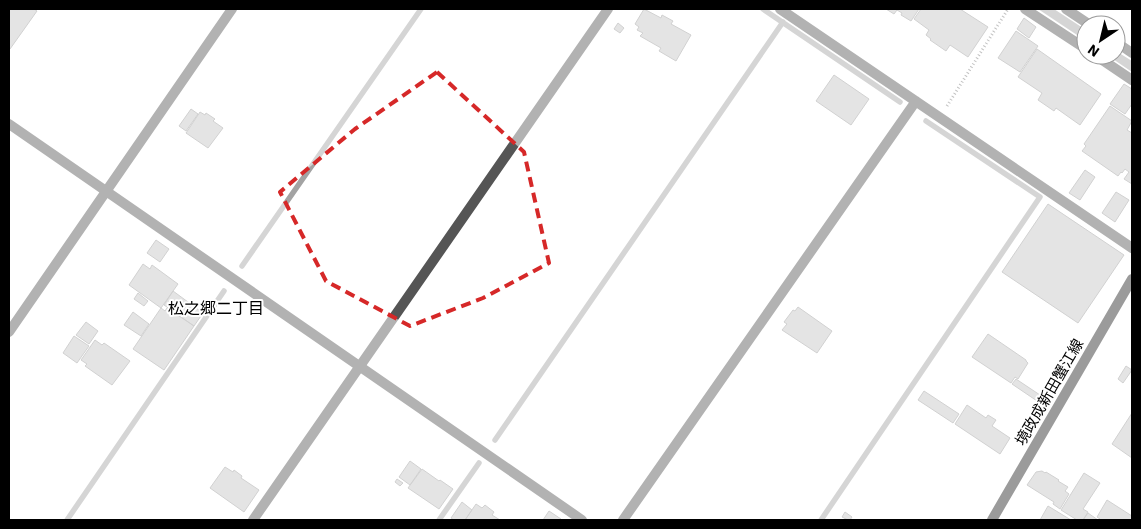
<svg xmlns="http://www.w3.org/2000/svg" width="1141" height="529" font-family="'IBM Plex Sans','Noto Sans JP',sans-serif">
  <rect width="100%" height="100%" fill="#fff"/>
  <path fill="#a3a3a3" d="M1038,9H1054L1086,30V41Z
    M1116,51L1132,61V72L1107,55H1116Z"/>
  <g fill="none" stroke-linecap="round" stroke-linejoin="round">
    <path stroke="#a3a3a3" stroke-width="5.5" d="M763,9L900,102
      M242,266L421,9
      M495,440L783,22
      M67,520L224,291
      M439,520L479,463
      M821,520L1040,197L926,121"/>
  </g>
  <path fill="#c4c4c4" stroke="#999" d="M9,9H34L37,11L10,49L9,48Z
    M644,9L661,18L662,15L673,21L671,24L691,35L676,61L659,51L661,48L640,36L643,33L637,30L639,27L635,24Z
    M886,9H919L911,21L901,15L902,13L897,10L894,14Z
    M921,9H960L988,27L968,57L950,45L946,51L930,40L931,39L926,35L929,30L914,19Z
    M1024,18L1036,27L1029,38L1017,29Z
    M618,23L624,28L620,33L614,29Z
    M1016,31L1038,46L1020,72L998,58Z
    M1037,49L1101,94L1080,125L1056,108L1054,111L1038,100L1042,93L1018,77Z
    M834,75L869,99L851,125L816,101Z
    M1124,84L1132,89V104L1125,114L1110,104Z
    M1110,106L1132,121L1127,130L1132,133V184L1124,179L1129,172L1125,169L1122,173L1121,172L1118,176L1082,151L1086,146L1084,144Z
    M191,109L198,114L186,131L179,126Z
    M200,112L205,115L206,113L215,119L213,121L223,128L208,148L186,133Z
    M1085,170L1095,177L1080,200L1069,193Z
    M1116,192L1129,200L1115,222L1102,213Z
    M1048,204L1124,255L1078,323L1002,272Z
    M156,240L169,249L160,262L147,253Z
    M143,264L150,269L152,265L178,284L161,308L129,285Z
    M173,291L203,313L194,326L164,305Z
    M138,293L148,301L144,306L134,299Z
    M798,307L832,331L817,353L782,330L787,324L784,322L793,310L795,311Z
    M161,308L165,311L167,308L194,326L164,370L133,349Z
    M133,312L149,324L141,336L124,325Z
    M86,322L98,331L89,344L76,335Z
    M988,334L1026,360V361L1028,363L1018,379L1015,377L1011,383L972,357Z
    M74,336L89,346L77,363L63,353Z
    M95,340L102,345L104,343L130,361L112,385L85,366L87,364L81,360Z
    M1126,366L1132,370L1123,383L1118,379Z
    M1016,379L1043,397L1040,403L1012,384Z
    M924,391L959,414L953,423L918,400Z
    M967,405L986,418L988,415L996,420L992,426L1010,438L1000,454L955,424Z
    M1132,413V458L1112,444Z
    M410,461L421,469L410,485L399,477Z
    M225,467L233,472L234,470L242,476L241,478L259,490L244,512L210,488Z
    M422,469L439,481L440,480L453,489L439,509L408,488Z
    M1042,471L1045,473L1046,472L1059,480L1058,481L1068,487L1065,491L1069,494L1060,509L1053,504L1054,502L1027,485L1036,472Z
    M1084,473L1100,483L1083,509L1088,512L1083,520H1077L1061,510Z
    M397,479L403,483L400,486L395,482Z
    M1107,500L1132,516V520H1099L1100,519L1097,517Z
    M462,502L472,510L465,520H454L451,518Z
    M476,504L482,508L485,505L494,512L492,515L500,520H465Z
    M1048,506L1071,520H1040Z
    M549,511L561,519L560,520H543Z
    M845,512L852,517L850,520H848L842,517Z
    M1088,513L1098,520H1083Z"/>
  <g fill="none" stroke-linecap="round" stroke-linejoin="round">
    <path stroke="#777" stroke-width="3" stroke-dasharray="1 2.5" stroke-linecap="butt" d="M947,106L1008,9"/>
    <path stroke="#555" stroke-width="10" d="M780,9L1132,248
      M1025,9L1086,49
      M1066,9L1090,25
      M1116,42L1132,53
      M1095,55L1132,80
      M9,332L232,9
      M253,520L608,9
      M623,520L916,101"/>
    <path stroke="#555" stroke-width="10" d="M9,124L582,520"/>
    <path stroke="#222" stroke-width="10" d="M992,520L1132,279"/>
  </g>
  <path d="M0 0H1141V529H0ZM437,72L524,152L549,263L483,298L410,326L326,281L280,192L355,129Z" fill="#fff" fill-opacity=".55" fill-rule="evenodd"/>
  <path fill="none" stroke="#d62828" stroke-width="4" stroke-dasharray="10 6" stroke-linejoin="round" d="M437,72L524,152L549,263L483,298L410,326L326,281L280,192L355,129Z"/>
  <g text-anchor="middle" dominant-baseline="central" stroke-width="4" stroke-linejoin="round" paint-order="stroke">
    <g font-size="15" fill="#000" stroke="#fff">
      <text transform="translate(1049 392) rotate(-60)">境政成新田蟹江線</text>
    </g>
    <g font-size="16" fill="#000" stroke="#fff">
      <text x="216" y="308">松之郷二丁目</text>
    </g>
  </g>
  <rect width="1141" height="529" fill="none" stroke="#000000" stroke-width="20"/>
  <g transform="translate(1101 40) rotate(215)"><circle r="24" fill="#ffffff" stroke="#999999"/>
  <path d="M0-4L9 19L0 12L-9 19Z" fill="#000000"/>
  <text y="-8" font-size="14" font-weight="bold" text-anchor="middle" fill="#000000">N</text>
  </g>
</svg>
